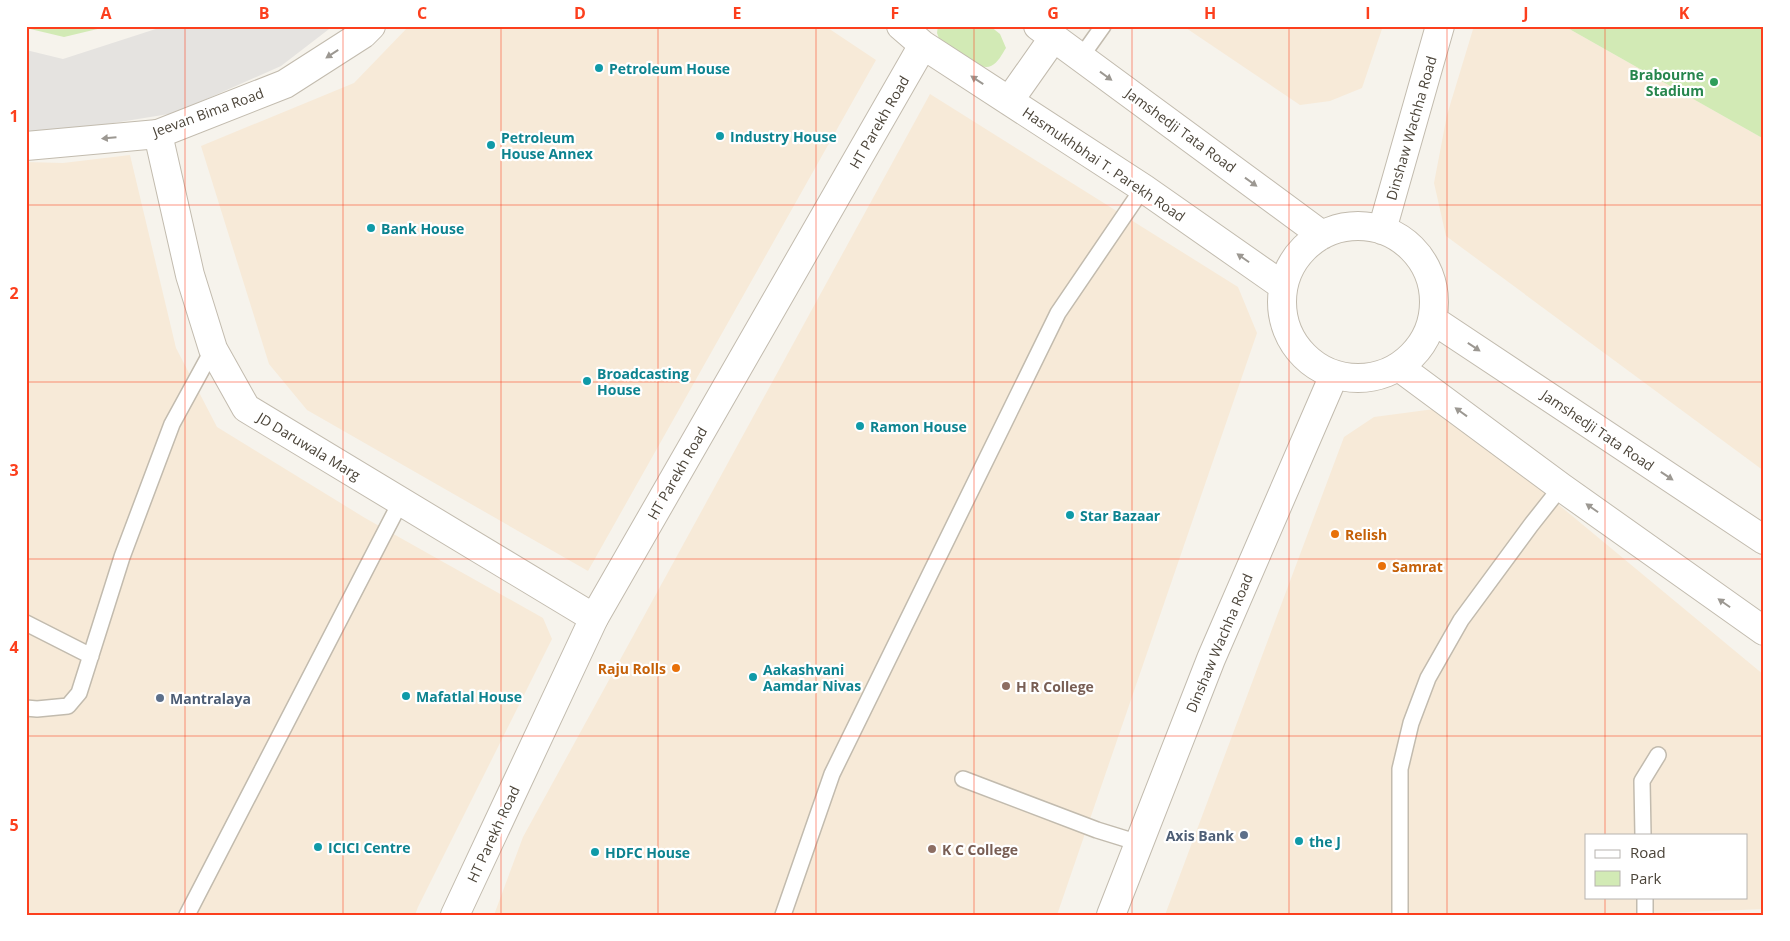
<svg xmlns="http://www.w3.org/2000/svg" width="1790" height="941" font-family="'Open Sans',sans-serif">
  <rect width="100%" height="100%" fill="#f6f3ec"/>
  <path fill="#f7ead8" fill-rule="evenodd" d="M409,26H825L876,60L588,571L307,410L269,364L201,146L354,83Z
    M1183,26H1383L1362,88L1330,101L1300,105Z
    M1474,26H1564L1764,139V471L1446,236L1434,183L1447,115Z
    M930,94L1238,287L1257,333L1057,915H494L523,837Z
    M130,155L176,348L217,427L365,518L543,618L552,639L418,907L415,915H26V162L63,163Z
    M1442,408L1764,675V909L1616,915H1165L1344,437L1374,417ZM1586,835H1746V897H1586Z"/>
  <path fill="#d2eab5" d="M26,26H110L64,37L26,28Z
    M938,26H990L1000,34L1006,48C1002,54 998,63 991,66C981,71 954,55 943,50L937,33Z
    M1564,26H1764V139Z"/>
  <path fill="#e5e3e0" d="M165,26H333L281,66L175,113L58,132H26V50L63,59Z"/>
  <g fill="none" stroke-linecap="round" stroke-linejoin="round">
    <g stroke="#c2bbae" stroke-width="18">
      <path id="service" d="M1081,57L1103,26
        M26,623L91,656
        M26,708L37,709L68,706L79,693L122,557L172,424L213,349
        M963,779L1097,830L1139,843
        M1643,835L1642,781L1658,755
        M1645,897V915
        M187,915L401,501
        M783,915L832,774L1058,313L1143,188
        M1400,915V769L1411,723L1428,678L1461,620L1531,525L1561,487"/>
    </g>
    <g stroke="#c2bbae" stroke-width="30">
      <path id="minor" d="M158,134L190,275L213,349L246,408L594,618"/>
    </g>
    <g stroke="#c2bbae" stroke-width="30">
      <path id="tertiary" d="M901,26L923,45L1143,188L1283,286
        M1038,26L1322,235
        M1009,101L1054,37
        M26,146L158,134L285,84L363,34L371,26
        M1282 302a76 76 0 1 1 152 0a76 76 0 1 1-152 0Z
        M1382,230L1440,26
        M1433,320L1764,540
        M1399,367L1561,487L1764,631
        M455,915L594,618L923,45
        M1111,915L1211,659L1334,375"/>
    </g>
    <use href="#service" stroke="#fff" stroke-width="15"/>
    <use href="#minor" stroke="#fff" stroke-width="28"/>
    <use href="#tertiary" stroke="#fff" stroke-width="28"/>
  </g>
  <defs><path id="oneway-solid" d="M-6-.8H1V-3.2L6.5 0L1 3.2V.8H-6Z" transform="scale(1.25)"/></defs>
  <g fill="#9c9892">
    <use href="#oneway-solid" transform="translate(332 54) rotate(147)"/>
    <use href="#oneway-solid" transform="translate(1106 76) rotate(36)"/>
    <use href="#oneway-solid" transform="translate(977 80) rotate(-147)"/>
    <use href="#oneway-solid" transform="translate(109 138) rotate(175)"/>
    <use href="#oneway-solid" transform="translate(1251 182) rotate(36)"/>
    <use href="#oneway-solid" transform="translate(1243 258) rotate(-145)"/>
    <use href="#oneway-solid" transform="translate(1474 347) rotate(34)"/>
    <use href="#oneway-solid" transform="translate(1461 412) rotate(-144)"/>
    <use href="#oneway-solid" transform="translate(1667 476) rotate(34)"/>
    <use href="#oneway-solid" transform="translate(1592 508) rotate(-145)"/>
    <use href="#oneway-solid" transform="translate(1724 603) rotate(-145)"/>
  </g>
  <path fill="none" stroke="#fc3f1d" stroke-width="1" stroke-opacity="0.55" d="M185,26V915M343,26V915M501,26V915M658,26V915M816,26V915M974,26V915M1132,26V915M1289,26V915M1447,26V915M1605,26V835M26,205H1764M26,382H1764M26,559H1764M26,736H1764M1605,897V915"/>
  <g fill="#0f9aa8" stroke="#fff" stroke-width="2">
    <circle cx="599" cy="68" r="5"/>
    <circle cx="720" cy="136" r="5"/>
    <circle cx="491" cy="145" r="5"/>
    <circle cx="371" cy="228" r="5"/>
    <circle cx="587" cy="381" r="5"/>
    <circle cx="860" cy="426" r="5"/>
    <circle cx="1070" cy="515" r="5"/>
    <circle cx="753" cy="677" r="5"/>
    <circle cx="406" cy="696" r="5"/>
    <circle cx="1299" cy="841" r="5"/>
    <circle cx="318" cy="847" r="5"/>
    <circle cx="595" cy="852" r="5"/>
  </g>
  <circle fill="#2e9e5b" stroke="#fff" stroke-width="2" cx="1714" cy="82" r="5"/>
  <g fill="#e8710a" stroke="#fff" stroke-width="2">
    <circle cx="1335" cy="534" r="5"/>
    <circle cx="1382" cy="566" r="5"/>
    <circle cx="676" cy="668" r="5"/>
  </g>
  <g fill="#8d6e63" stroke="#fff" stroke-width="2">
    <circle cx="1006" cy="686" r="5"/>
    <circle cx="932" cy="849" r="5"/>
  </g>
  <g fill="#5c6f8a" stroke="#fff" stroke-width="2">
    <circle cx="160" cy="698" r="5"/>
    <circle cx="1244" cy="835" r="5"/>
  </g>
  <g text-anchor="middle" dominant-baseline="central" stroke-width="4.5" stroke-linejoin="round" paint-order="stroke">
    <g font-size="14" font-weight="bold" fill="#0d838f" stroke="#fff" text-anchor="start">
      <text x="609" y="68">Petroleum House</text>
      <text x="730" y="136">Industry House</text>
      <text x="501" y="137">Petroleum<tspan x="501" dy="16">House Annex</tspan></text>
      <text x="381" y="228">Bank House</text>
      <text x="597" y="373">Broadcasting<tspan x="597" dy="16">House</tspan></text>
      <text x="870" y="426">Ramon House</text>
      <text x="1080" y="515">Star Bazaar</text>
      <text x="763" y="669">Aakashvani<tspan x="763" dy="16">Aamdar Nivas</tspan></text>
      <text x="416" y="696">Mafatlal House</text>
      <text x="1309" y="841">the J</text>
      <text x="328" y="847">ICICI Centre</text>
      <text x="605" y="852">HDFC House</text>
    </g>
    <g font-size="14" font-weight="bold" fill="#27864d" stroke="#fff" text-anchor="end">
      <text x="1704" y="74">Brabourne<tspan x="1704" dy="16">Stadium</tspan></text>
    </g>
    <g font-size="14" fill="#4b4439" stroke="#fff">
      <text transform="translate(208 112) rotate(-20)">Jeevan Bima Road</text>
      <text transform="translate(879 122) rotate(-60)">HT Parekh Road</text>
      <text transform="translate(1411 128) rotate(-74)">Dinshaw Wachha Road</text>
      <text transform="translate(1181 130) rotate(36)">Jamshedji Tata Road</text>
      <text transform="translate(1104 164) rotate(34)">Hasmukhbhai T. Parekh Road</text>
      <text transform="translate(1598 430) rotate(34)">Jamshedji Tata Road</text>
      <text transform="translate(309 446) rotate(31)">JD Daruwala Marg</text>
      <text transform="translate(677 473) rotate(-60)">HT Parekh Road</text>
      <text transform="translate(1219 643) rotate(-67)">Dinshaw Wachha Road</text>
      <text transform="translate(493 834) rotate(-65)">HT Parekh Road</text>
    </g>
    <g font-size="14" font-weight="bold" fill="#c56008" stroke="#fff" text-anchor="start">
      <text x="1345" y="534">Relish</text>
      <text x="1392" y="566">Samrat</text>
      <text x="666" y="668" text-anchor="end">Raju Rolls</text>
    </g>
    <g font-size="14" font-weight="bold" fill="#785e54" stroke="#fff" text-anchor="start">
      <text x="1016" y="686">H R College</text>
      <text x="942" y="849">K C College</text>
    </g>
    <g font-size="14" font-weight="bold" fill="#4e5e75" stroke="#fff" text-anchor="start">
      <text x="170" y="698">Mantralaya</text>
      <text x="1234" y="835" text-anchor="end">Axis Bank</text>
    </g>
  </g>
  <rect width="1790" height="941" fill="none" stroke="#ffffff" stroke-width="55"/>
  <rect x="1585" y="834" width="162" height="65" fill="#ffffff" stroke="#b7b4b0"/>
  <rect x="1595" y="850" width="25" height="8" fill="#ffffff" stroke="#b7b4b0"/>
  <text x="1630" y="858" font-size="15" fill="#4b4439">Road</text>
  <rect x="1595" y="871" width="25" height="15" fill="#d2eab5" stroke="#b7b4b0"/>
  <text x="1630" y="884" font-size="15" fill="#4b4439">Park</text>
  <rect x="28" y="28" width="1734" height="886" fill="none" stroke="#fc3f1d" stroke-width="2"/>
  <g font-size="16" text-anchor="middle" font-weight="bold" fill="#fc3f1d">
    <text x="106" y="19">A</text>
    <text x="264" y="19">B</text>
    <text x="422" y="19">C</text>
    <text x="580" y="19">D</text>
    <text x="737" y="19">E</text>
    <text x="895" y="19">F</text>
    <text x="1053" y="19">G</text>
    <text x="1210" y="19">H</text>
    <text x="1368" y="19">I</text>
    <text x="1526" y="19">J</text>
    <text x="1684" y="19">K</text>
    <text x="14" y="122">1</text>
    <text x="14" y="299">2</text>
    <text x="14" y="476">3</text>
    <text x="14" y="653">4</text>
    <text x="14" y="831">5</text>
  </g>
</svg>
